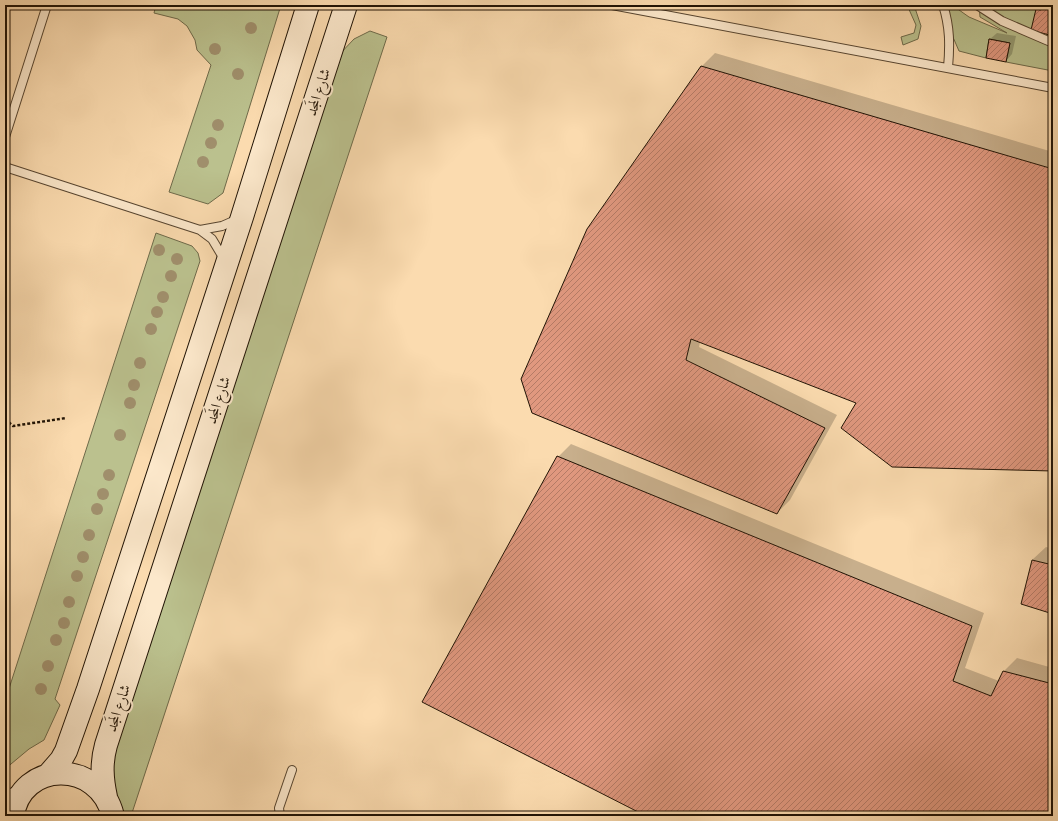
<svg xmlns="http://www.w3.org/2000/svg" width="1058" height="821" font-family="Alegreya,Amiri,serif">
  <defs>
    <pattern id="building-hatch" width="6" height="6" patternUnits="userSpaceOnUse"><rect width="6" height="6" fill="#e0987f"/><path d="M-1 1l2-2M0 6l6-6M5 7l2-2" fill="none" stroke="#b57b66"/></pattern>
  </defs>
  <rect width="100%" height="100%" fill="#fbdbaf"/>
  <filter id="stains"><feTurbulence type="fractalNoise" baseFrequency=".005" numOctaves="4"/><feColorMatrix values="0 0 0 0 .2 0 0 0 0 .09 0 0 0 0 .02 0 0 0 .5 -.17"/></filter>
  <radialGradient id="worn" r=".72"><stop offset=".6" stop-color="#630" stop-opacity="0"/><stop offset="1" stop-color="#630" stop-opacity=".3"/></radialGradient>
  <path fill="#bbc18e" stroke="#6e6a4a" d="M156,5H281L223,193L208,204L169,192L211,65L197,50L195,40L187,26L178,19L154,13Z
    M907,5H914L921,26L918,39L903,45L901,37L914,33L916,25Z
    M939,5H952L969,17L1007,33L980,17L979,5H1053V71L1006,62L1010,43L989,39L986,58L959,51Z
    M370,31L387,37L131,816H104L99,796L337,57L354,39Z
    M156,233L192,246L198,253L200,261L55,699L60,705L44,740L29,749L5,769V701Z"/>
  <path fill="#0003" d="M1042,5H1053V35L1037,10Z
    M997,33L1016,36L1012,54L1006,61L990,39Z
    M715,53L1053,152V470L700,342L699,347L837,415L790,500L777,513L533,413L702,66Z
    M571,444L984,613L965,668L999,681L1004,671L1017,658L1053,668V816H649L558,457Z
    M1046,547L1053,549V613L1032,560Z"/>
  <path fill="url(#building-hatch)" stroke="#201305" d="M1042,5H1053V36L1031,30L1036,9L1041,10Z
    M989,39L1010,43L1006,62L986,58Z
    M701,66L1053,169V471L892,467L841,428L856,403L691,339L686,360L825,428L777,514L532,413L521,379L587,229Z
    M557,456L972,626L953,681L991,696L1003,671L1053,684V816H646L422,702Z
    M1032,560L1053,565V614L1021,604Z"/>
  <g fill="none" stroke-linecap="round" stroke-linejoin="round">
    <g stroke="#574530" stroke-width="10">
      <path id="lane" d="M612,5L1053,88
        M943,5C950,27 950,45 948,68
        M977,5L1002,21L1053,43
        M5,137L47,5
        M5,167L200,230L212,239L224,259
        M200,230L222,226L238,219
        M5,794L20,791
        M280,816L279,808L292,770"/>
    </g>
    <g stroke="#201305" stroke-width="24">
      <path id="secondary" d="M48,775L61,760L66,751L88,689L242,217L308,5
        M106,797C102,778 101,763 106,745L346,5
        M13,816C20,761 99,758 113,816"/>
    </g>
    <path stroke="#201305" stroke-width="2.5" stroke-dasharray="3 2" stroke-linecap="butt" d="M5,419L13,426L66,418"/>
    <use href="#lane" stroke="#fce8cb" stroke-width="8"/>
    <use href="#secondary" stroke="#fce8cb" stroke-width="22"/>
  </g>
  <g fill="#a08f6c">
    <circle cx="251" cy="28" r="6"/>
    <circle cx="215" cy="49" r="6"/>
    <circle cx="238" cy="74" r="6"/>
    <circle cx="218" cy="125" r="6"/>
    <circle cx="211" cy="143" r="6"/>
    <circle cx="203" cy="162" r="6"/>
    <circle cx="159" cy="250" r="6"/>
    <circle cx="177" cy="259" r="6"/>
    <circle cx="171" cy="276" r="6"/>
    <circle cx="163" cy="297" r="6"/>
    <circle cx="157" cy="312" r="6"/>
    <circle cx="151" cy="329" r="6"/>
    <circle cx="140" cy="363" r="6"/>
    <circle cx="134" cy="385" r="6"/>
    <circle cx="130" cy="403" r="6"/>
    <circle cx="120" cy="435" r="6"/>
    <circle cx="109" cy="475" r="6"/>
    <circle cx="103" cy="494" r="6"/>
    <circle cx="97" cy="509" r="6"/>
    <circle cx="89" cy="535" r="6"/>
    <circle cx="83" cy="557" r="6"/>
    <circle cx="77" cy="576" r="6"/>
    <circle cx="69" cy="602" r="6"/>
    <circle cx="64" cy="623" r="6"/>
    <circle cx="56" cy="640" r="6"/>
    <circle cx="48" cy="666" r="6"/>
    <circle cx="41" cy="689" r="6"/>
  </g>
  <g text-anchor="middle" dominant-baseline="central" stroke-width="4" stroke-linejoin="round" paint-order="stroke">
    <g font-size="15" fill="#201305" stroke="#fce8cb">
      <text transform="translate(318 92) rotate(-72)">شارع المَجد</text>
      <text transform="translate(218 400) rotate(-72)">شارع المَجد</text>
      <text transform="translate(118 708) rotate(-72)">شارع المَجد</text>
    </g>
  </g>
  <rect width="1058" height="821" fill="none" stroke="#fbdbaf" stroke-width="20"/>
  <rect x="6" y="6" width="1046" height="809" fill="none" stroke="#201305" stroke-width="2"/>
  <rect x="10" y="10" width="1038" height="801" fill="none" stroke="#201305"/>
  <rect width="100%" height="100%" filter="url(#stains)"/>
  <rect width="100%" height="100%" fill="url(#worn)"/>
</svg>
